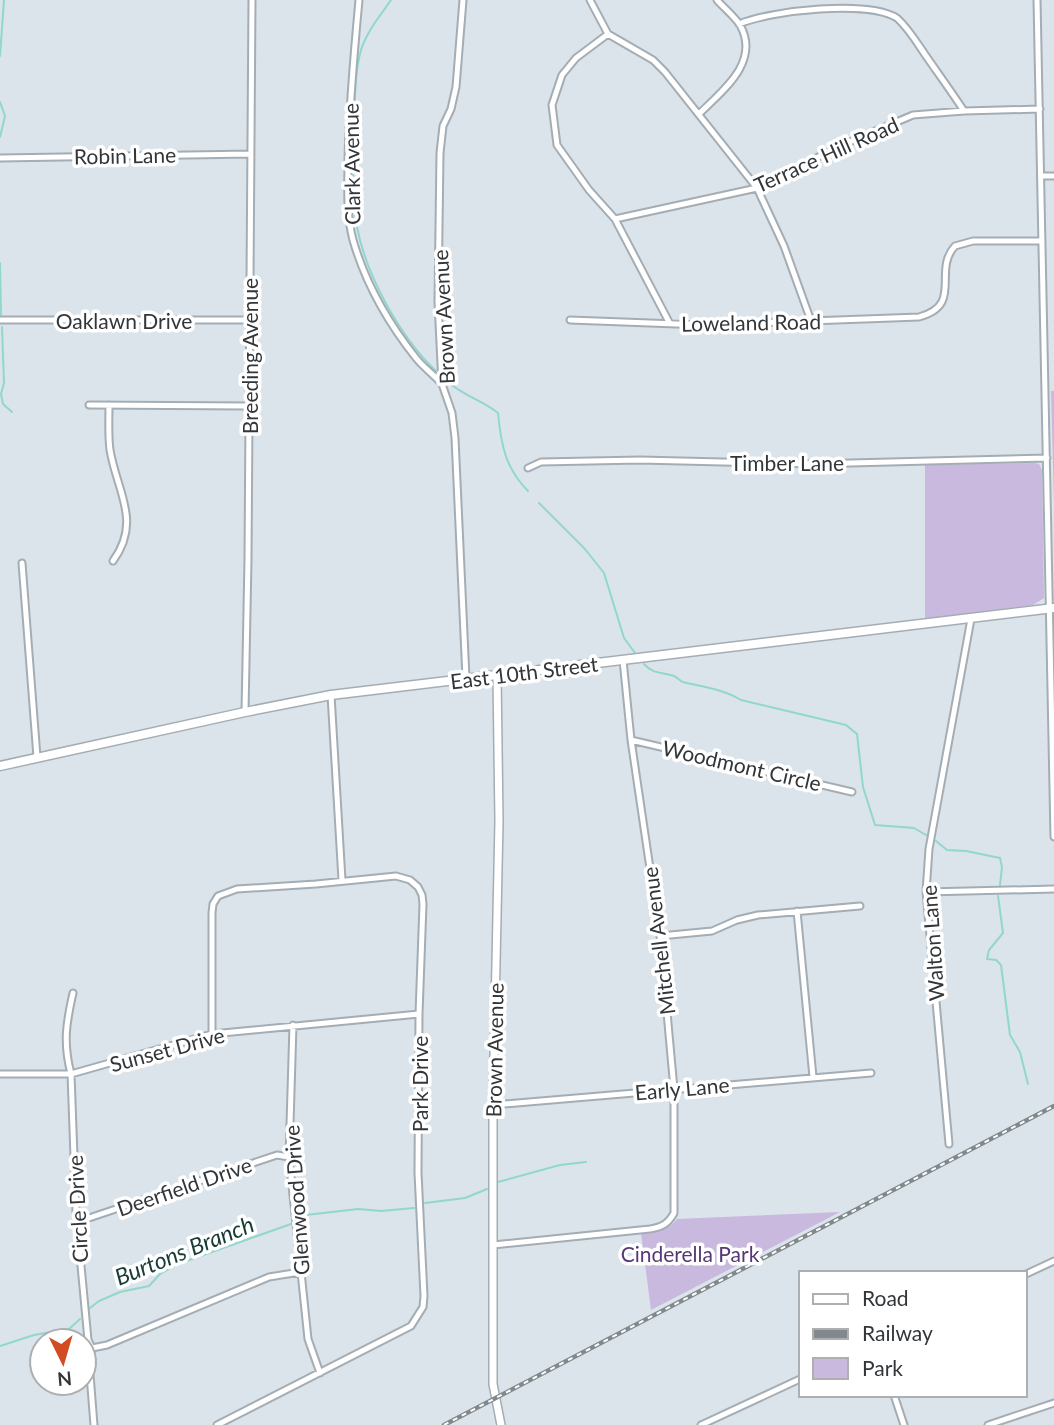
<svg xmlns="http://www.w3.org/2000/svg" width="1054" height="1425" font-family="Lato,sans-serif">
  <rect width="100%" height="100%" fill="#dbe4eb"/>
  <path fill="#c9b9de" d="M1051,391H1054V503Z
    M1035,463L1039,464L1042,470L1044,598L1033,605L925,619V465Z
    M840,1212L651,1310L641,1233C654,1231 668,1231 677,1219Z"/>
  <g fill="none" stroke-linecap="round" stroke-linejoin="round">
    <path stroke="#91d7cb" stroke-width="2" d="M391,0C380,16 367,31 361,50C354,75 355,104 354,130C354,162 351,196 357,227C366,275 400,337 436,371
      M0,56L4,0
      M0,102L5,116L0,137
      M0,263L1,315
      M2,327L4,383L1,394L3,404L12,412
      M447,381C463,396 482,400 498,413C501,444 505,468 528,491
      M539,503L585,549L604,573L624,638L635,653
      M644,664C653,674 661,672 674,676C677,677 680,681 683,682C703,687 723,689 741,700L846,725L857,734L863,787L875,825L914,828L926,835
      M936,841L947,850L966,851L1000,858L1002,867L1000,885
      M998,896L1003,933L989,950L987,959L996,960L1001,965L1010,1035L1020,1052L1028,1084
      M498,1182L560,1165L586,1162
      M425,1203L465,1198L487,1189
      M302,1218L306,1215L358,1209L381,1211L414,1208
      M90,1308L99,1301L120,1292L149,1286L160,1274L178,1264L291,1224
      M0,1346L34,1335L69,1329L80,1319"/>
    <g stroke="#a4adb4" stroke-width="9">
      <path id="minor" d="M359,0C354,53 349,106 348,160C348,187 346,214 353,240C365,282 389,324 416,358C423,367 434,375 442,384
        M463,0L456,87L451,109L443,126L440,153L438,302L441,364L442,384L452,413L455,438L466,678
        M590,0L608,34L653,60L665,72L757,188L784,246L811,321
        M1037,0L1054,837
        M739,24C773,10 868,0 897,18C908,28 916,41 924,53C937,72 951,91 964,111
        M608,34L576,58L562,75L552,105L557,145L589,190L615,219L669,322
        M699,114C722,91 761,62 740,25C734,16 724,8 717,0
        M0,158L251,154
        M1042,176H1054
        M615,219L757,188L840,146L913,115L964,111L1040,109
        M0,320H248
        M570,320L703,325L919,317C964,305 932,271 955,246L973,241H1042
        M89,405L249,406
        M109,405C109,420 108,435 110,450C117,492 142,521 113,561
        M528,468L541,462L640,460L811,464L1047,458
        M22,563L37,757
        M331,695L342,880
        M245,712L248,559L252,0
        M631,740L852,792
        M926,892L1054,889
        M797,911L813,1077
        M660,936L712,931L737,920L758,915L860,906
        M73,993C66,1024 63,1043 71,1074L76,1212L80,1221L78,1234L88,1340L92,1348L89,1362L94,1425
        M293,1025L289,1157L308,1339L320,1373
        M212,1034V913L213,904L218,896L237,889L316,884L396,876L410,880L418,887L422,895L423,904L419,1014L418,1173L424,1296L423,1307L411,1326L217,1425
        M0,1074H71L212,1034L419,1014
        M493,1105L871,1073
        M949,1144L926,892L929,849L971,619
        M80,1221L277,1155L289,1157
        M493,1245L650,1229C662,1227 668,1224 674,1213V1089L660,936L631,740L623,660
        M1024,1275L1054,1261
        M92,1348L107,1345L269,1277L300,1272
        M894,1395L904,1425
        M701,1425L800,1379
        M988,1425L1054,1403"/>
    </g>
    <g stroke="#a4adb4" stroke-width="10">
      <path id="tertiary" d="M497,675L499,821L493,1105V1384L501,1425"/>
    </g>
    <g stroke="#a4adb4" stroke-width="11">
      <path id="secondary" d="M0,766L245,712L331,695L1054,608"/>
    </g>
    <use href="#minor" stroke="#fff" stroke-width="5"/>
    <use href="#tertiary" stroke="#fff" stroke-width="7"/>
    <use href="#secondary" stroke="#fff" stroke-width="8"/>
    <g stroke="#82898d" stroke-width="4.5">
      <path id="rail" d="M444,1425L1054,1106"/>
    </g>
    <use href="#rail" stroke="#fff" stroke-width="2" stroke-dasharray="5" stroke-linecap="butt"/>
  </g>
  <g text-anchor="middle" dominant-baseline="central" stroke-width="7" stroke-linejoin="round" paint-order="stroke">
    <g font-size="21" fill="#323639" stroke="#fff">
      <text transform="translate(826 154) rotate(-24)">Terrace Hill Road</text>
      <text transform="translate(125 155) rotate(-1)">Robin Lane</text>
      <text transform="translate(351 164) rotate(-91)">Clark Avenue</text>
      <text transform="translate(443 317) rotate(-93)">Brown Avenue</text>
      <text x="124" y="320">Oaklawn Drive</text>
      <text transform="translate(751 322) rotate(-1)">Loweland Road</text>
      <text transform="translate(249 356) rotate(-90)">Breeding Avenue</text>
      <text x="787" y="462">Timber Lane</text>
      <text transform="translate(524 672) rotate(-7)">East 10th Street</text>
      <text transform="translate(742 765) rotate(13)">Woodmont Circle</text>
      <text transform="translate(658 941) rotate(-97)">Mitchell Avenue</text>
      <text transform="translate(932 943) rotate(-94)">Walton Lane</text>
      <text transform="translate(167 1049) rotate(-15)">Sunset Drive</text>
      <text transform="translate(494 1050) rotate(-89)">Brown Avenue</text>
      <text transform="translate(419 1084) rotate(-90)">Park Drive</text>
      <text transform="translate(682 1088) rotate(-5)">Early Lane</text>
      <text transform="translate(184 1186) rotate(-19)">Deerfield Drive</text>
      <text transform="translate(296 1200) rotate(-94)">Glenwood Drive</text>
      <text transform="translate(77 1209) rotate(-93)">Circle Drive</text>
    </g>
    <g font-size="21" fill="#553875" stroke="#fff">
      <text x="690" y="1253">Cinderella Park</text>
    </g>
    <g font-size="23" font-style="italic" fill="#183b35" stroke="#fff">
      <text transform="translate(184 1250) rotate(-22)">Burtons Branch</text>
    </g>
  </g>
  <rect x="799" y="1271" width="228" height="126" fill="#ffffff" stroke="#adafb0" stroke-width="2"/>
  <rect x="813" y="1294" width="35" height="10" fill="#ffffff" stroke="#adafb0" stroke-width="2"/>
  <text x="862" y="1306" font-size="21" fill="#323639">Road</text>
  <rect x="813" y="1329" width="35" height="10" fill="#82898d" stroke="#adafb0" stroke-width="2"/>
  <text x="862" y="1341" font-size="21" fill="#323639">Railway</text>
  <rect x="813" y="1358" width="35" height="21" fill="#c9b9de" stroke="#adafb0" stroke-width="2"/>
  <text x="862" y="1376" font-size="21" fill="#323639">Park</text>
  <g transform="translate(63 1362) rotate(175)"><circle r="33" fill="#ffffff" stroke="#adafb0" stroke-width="2"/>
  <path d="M0-5L12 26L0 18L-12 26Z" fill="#d34b22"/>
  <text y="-10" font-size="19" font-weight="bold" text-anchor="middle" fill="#323639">N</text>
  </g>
</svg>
